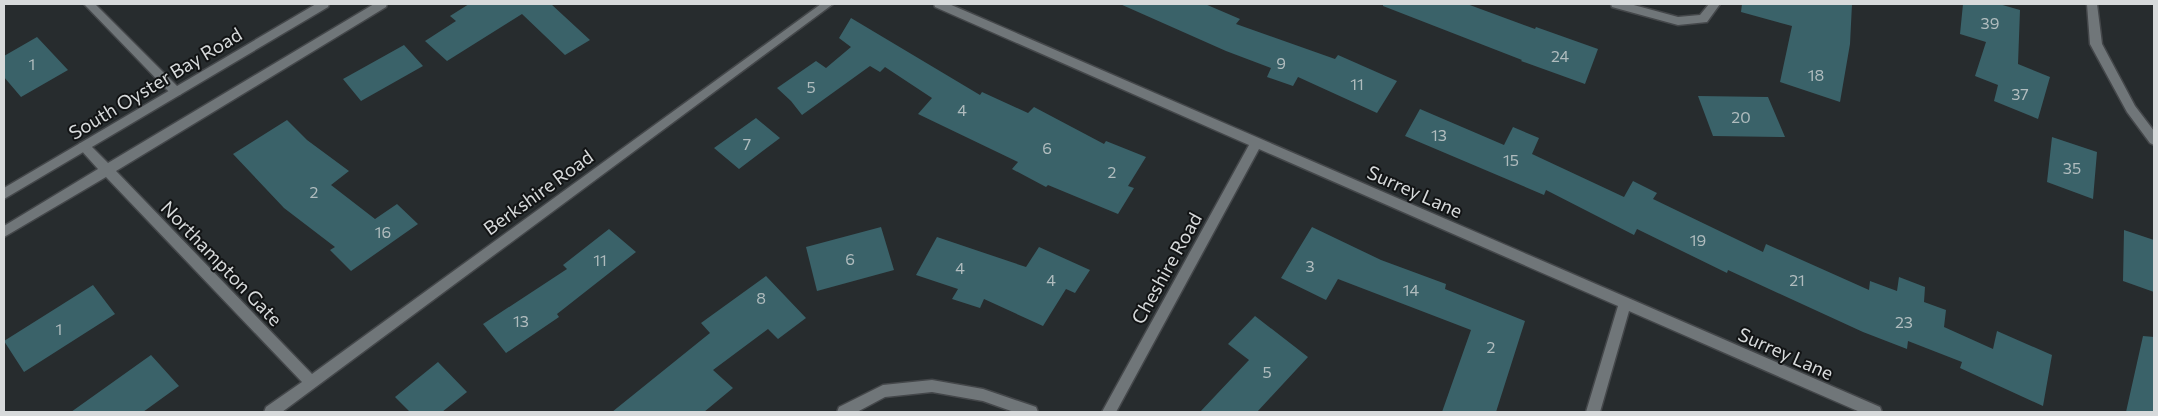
<svg xmlns="http://www.w3.org/2000/svg" width="2158" height="416" font-family="Commissioner,sans-serif">
  <rect width="100%" height="100%" fill="#272c2e"/>
  <path fill="#3a6269" d="M469,4H551L590,40L565,55L522,14L447,61L425,41L456,21L450,16Z
    M1120,4H1205L1240,19L1236,24L1335,59L1338,55L1397,81L1377,113L1298,77L1293,86L1267,77L1271,68L1226,51Z
    M1383,4H1467L1535,29L1536,27L1598,49L1585,84L1521,61L1522,60L1383,6Z
    M1742,4H1852L1850,44L1840,102L1780,82L1792,26L1741,12Z
    M1963,4H1999L2020,10L2018,64L2050,77L2038,119L1994,101L1998,85L1975,76L1986,42L1960,34Z
    M851,18L980,95L982,92L1028,113L1034,107L1104,144L1106,141L1146,157L1128,186L1134,188L1118,214L1048,185L1046,187L1012,169L1018,162L918,114L932,98L885,67L880,72L870,66L802,115L791,101L777,88L816,61L826,68L851,47L839,38Z
    M37,37L68,70L21,97L4,77V56Z
    M404,45L423,66L361,101L343,79Z
    M1698,96L1768,97L1785,137L1713,136Z
    M1420,109L1504,145L1513,127L1539,138L1532,154L1624,197L1633,181L1657,193L1653,199L1763,252L1766,244L1869,290L1870,281L1897,291L1899,277L1925,287L1924,302L1946,310L1944,327L1993,349L1997,331L2052,355L2043,406L1960,368L1962,362L1908,341L1907,349L1863,332L1728,270L1727,273L1637,229L1634,235L1546,190L1544,195L1405,136Z
    M756,118L780,138L739,169L714,148Z
    M287,120L307,140L349,171L331,185L375,219L397,204L418,224L351,271L330,250L335,247L284,208L233,154Z
    M2052,137L2097,152L2093,199L2047,182Z
    M881,227L894,270L817,291L806,247Z
    M1312,227L1381,260L1446,284L1445,289L1525,321L1496,412H1442L1471,330L1338,279L1326,300L1281,278Z
    M609,229L636,252L557,314L559,317L506,353L483,324L567,269L563,265Z
    M2124,230L2154,240V292L2123,281Z
    M937,237L1026,267L1039,247L1090,270L1075,293L1066,289L1043,326L984,299L980,308L952,299L958,289L916,275Z
    M766,276L806,318L778,339L768,329L713,370L733,388L704,412H612L710,333L701,323Z
    M93,285L115,314L24,372L4,341Z
    M1255,316L1308,357L1257,412H1200L1249,360L1228,344Z
    M2143,336L2154,337V412H2126Z
    M151,355L179,386L143,412H71Z
    M438,362L467,392L442,412H410L395,397Z"/>
  <g fill="none" stroke-linecap="round" stroke-linejoin="round">
    <g stroke="#44474a" stroke-width="3">
      <path id="street" d="M84,4H95L180,89L182,92L180,95H172Z
        M374,4H387L386,7L116,171L312,374L821,4H833L282,412H264L266,407L302,382L106,177L4,237V226L98,169L80,149L78,146L80,143H88L108,163Z
        M934,4H949L1880,407L1882,412H1860L1629,311L1600,412H1586L1618,306L1259,149L1116,412H1102L1249,145L935,7Z
        M1611,4H1630L1678,17L1700,15L1709,4H1720L1707,22L1678,25L1612,7Z
        M2087,4H2097L2102,44L2135,106L2154,131V145L2150,143L2127,112L2090,44Z
        M932,380L983,389L1036,407L1038,412H1014L983,401L932,392L885,397L857,412H837L839,407L883,385Z"/>
    </g>
    <g stroke="#44474a" stroke-width="3">
      <path id="secondary" d="M316,4H329L328,7L4,199V188Z"/>
    </g>
    <use href="#street" fill="#707679" fill-rule="evenodd"/>
    <use href="#secondary" fill="#707679" fill-rule="evenodd"/>
  </g>
  <g text-anchor="middle" dominant-baseline="central" stroke-width="4" stroke-linejoin="round" paint-order="stroke">
    <g font-size="16" fill="#b0bcbe">
      <text x="1990" y="22">39</text>
      <text x="1560" y="55">24</text>
      <text x="1281" y="62">9</text>
      <text x="32" y="63">1</text>
      <text x="1816" y="74">18</text>
      <text x="1357" y="83">11</text>
      <text x="811" y="86">5</text>
      <text x="2020" y="93">37</text>
      <text x="962" y="109">4</text>
      <text x="1741" y="116">20</text>
      <text x="1439" y="134">13</text>
      <text x="747" y="143">7</text>
      <text x="1047" y="147">6</text>
      <text x="1511" y="159">15</text>
      <text x="2072" y="167">35</text>
      <text x="1112" y="171">2</text>
      <text x="314" y="191">2</text>
      <text x="383" y="231">16</text>
      <text x="1698" y="239">19</text>
      <text x="850" y="258">6</text>
      <text x="600" y="259">11</text>
      <text x="1310" y="265">3</text>
      <text x="960" y="267">4</text>
      <text x="1051" y="279">4</text>
      <text x="1797" y="279">21</text>
      <text x="1411" y="289">14</text>
      <text x="761" y="297">8</text>
      <text x="521" y="320">13</text>
      <text x="1904" y="321">23</text>
      <text x="59" y="328">1</text>
      <text x="1491" y="346">2</text>
      <text x="1267" y="371">5</text>
    </g>
    <g font-size="19" fill="#d7dadb" stroke="#121415">
      <text transform="translate(155 83) rotate(-31)">South Oyster Bay Road</text>
      <text transform="translate(1415 191) rotate(24)">Surrey Lane</text>
      <text transform="translate(538 192) rotate(-36)">Berkshire Road</text>
      <text transform="translate(222 263) rotate(46)">Northampton Gate</text>
      <text transform="translate(1166 268) rotate(-61)">Cheshire Road</text>
      <text transform="translate(1786 353) rotate(24)">Surrey Lane</text>
    </g>
  </g>
  <rect width="2158" height="416" fill="none" stroke="#d7dadb" stroke-width="10"/>
</svg>
